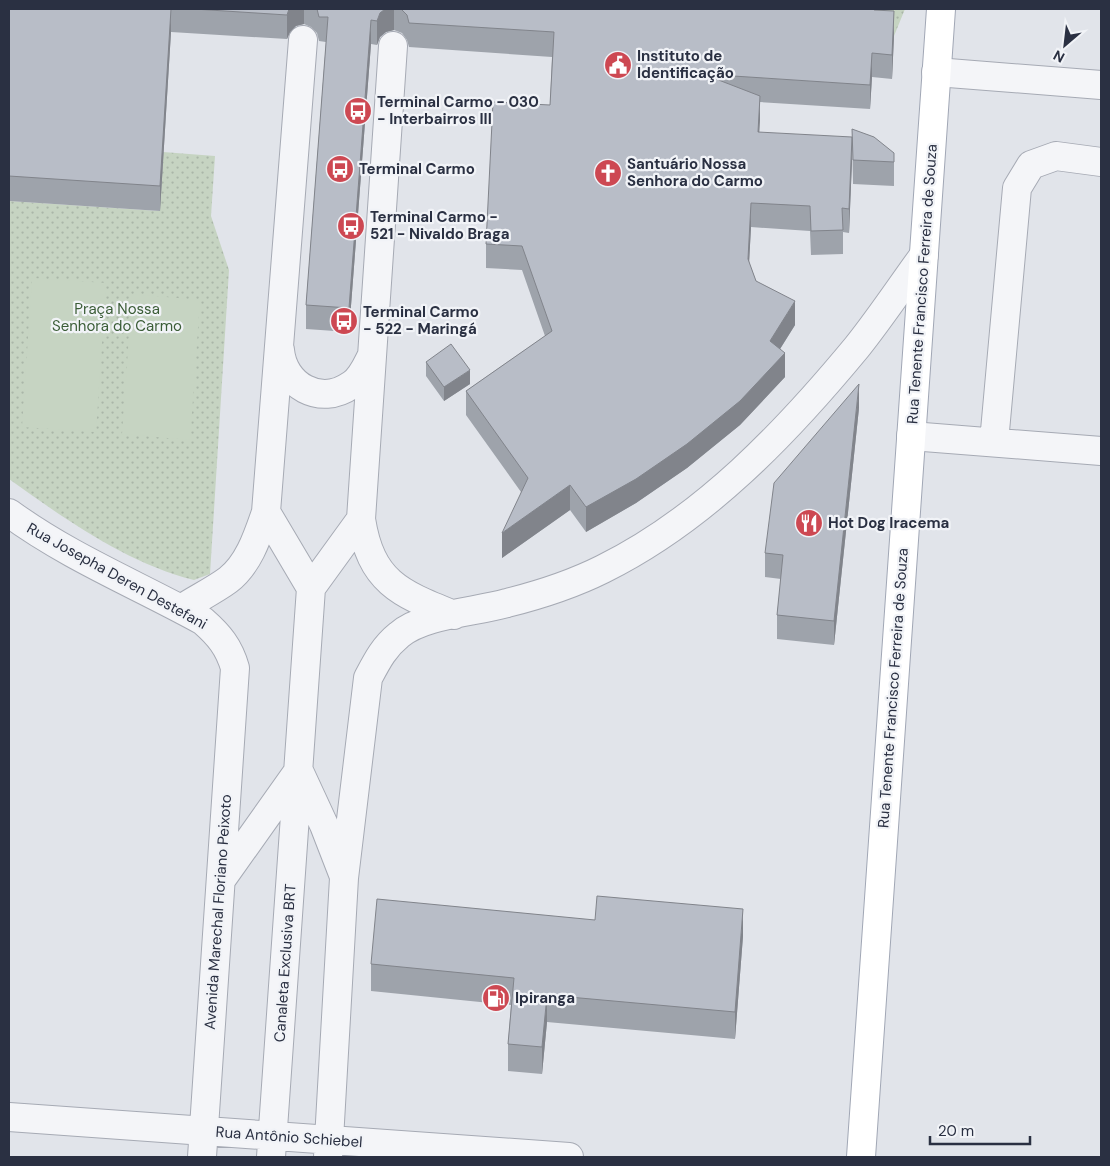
<svg xmlns="http://www.w3.org/2000/svg" width="1110" height="1166" font-family="'DM Sans',sans-serif">
  <defs>
    <pattern id="grass-dots" width="8" height="8" patternUnits="userSpaceOnUse" patternTransform="scale(1.25)"><rect width="8" height="8" fill="#c6d4c2"/><path d="M2 2h.1M6 6h.1" fill="none" stroke="#aab6a8" stroke-width="1.8" stroke-linecap="round"/></pattern>
  </defs>
  <rect width="100%" height="100%" fill="#e1e4ea"/>
  <path fill="url(#grass-dots)" d="M876,9H905L894,36L874,35Z
    M163,152L215,156L211,216L229,270L210,574L194,580C126,563 65,519 9,479V201L159,211Z"/>
  <path fill="#c6d4c2" d="M32,278L106,283L96,432L22,427Z
    M132,294L200,300L190,440L122,434Z"/>
  <g fill="none" stroke-linecap="round" stroke-linejoin="round">
    <g stroke="#a6aab4" stroke-width="30">
      <path id="minor" d="M393,46L361,519C371,582 399,593 454,615
        M936,72L1101,85
        M280,350C283,385 320,407 351,385C361,379 366,367 371,357
        M911,436L1101,451
        M994,442L1017,188L1031,165L1056,156L1101,162
        M266,512L311,588
        M9,513C69,557 138,585 203,621C219,635 229,647 235,668L202,1157
        M311,588L361,519
        M181,609C196,599 213,591 228,580C249,564 258,535 266,512L303,40
        M299,771L324,825L343,874
        M221,880L299,770
        M9,1117L569,1157
        M271,1157L311,588
        M328,1157L344,878L368,678C377,661 384,647 399,635C423,614 476,612 507,603C539,595 573,584 603,569C704,519 786,433 857,347C881,317 902,285 924,255"/>
    </g>
    <g stroke="#a1a7b5" stroke-width="30">
      <path id="major" d="M861,1157L941,9"/>
    </g>
    <use href="#minor" stroke="#f4f5f8" stroke-width="28"/>
    <use href="#major" stroke="#fff" stroke-width="28"/>
  </g>
  <path fill="#9ea3ab" d="M9,9H876V10L894,36L892,79L872,77L870,109L760,102L759,132L852,161L849,233L843,232V254L811,255L810,231L751,227L749,262L756,281L795,325L780,349L785,377L740,425L687,468L636,503L586,532L570,510L502,558L521,492L466,415V391L545,336L522,270L486,268V244L550,105L552,57L409,47L407,40L402,33L394,30L386,32L380,37L377,45L371,44L349,332L306,329V305L326,42L319,41L317,33L311,27L304,24L296,26L290,32L287,39L171,32L160,211L9,201Z
    M852,129L894,153V186L853,184Z
    M426,362L470,384L444,401L426,376Z
    M859,408L834,645L777,639V615L781,579L765,577V553Z
    M743,936L735,1039L547,1022L542,1074L508,1071V1044L511,1005L371,991V964Z"/>
  <path fill="#81848b" d="M171,9V32L160,211V186Z
    M289,9H304V24L296,26L290,32L287,39V15Z
    M385,9H394V30L386,32L380,37L377,45V21L380,13Z
    M894,11V36L892,79V55Z
    M371,20V44L349,332V308Z
    M872,53V77L870,109V85Z
    M760,96V120L758,156V132Z
    M852,137V161L849,233V209Z
    M751,203V227L748,283V259Z
    M795,301V325L770,365V341Z
    M785,353V377L740,425L687,468L636,503L586,532V507Z
    M470,370V384L444,401V387Z
    M859,384V408L834,645V621Z
    M570,485V510L502,558V533Z
    M743,909V936L735,1039V1012Z
    M547,995V1022L542,1074V1047Z"/>
  <path fill="#b8bdc7" stroke="#81848b" d="M9,9H171L160,186L9,176Z
    M194,9H289L287,15Z
    M317,9H385L380,13L377,21L371,20L349,308L306,305L328,17H319Z
    M401,9H874V10L894,11L892,55L872,53L870,85L703,74L760,96L758,132L852,137L849,209L842,208L843,230L811,231L810,206L751,203L748,259L756,281L795,301L770,341L785,353L740,401L687,444L636,479L586,507L570,485L502,533L528,478L466,391L552,331L522,246L486,244L493,102L550,105L554,32L409,23L407,15Z
    M852,129L874,137L894,153V162L853,160Z
    M451,344L470,370L444,387L426,362Z
    M859,384L834,621L777,615L783,555L765,553L774,483Z
    M597,896L743,909L735,1012L547,995L542,1047L508,1044L514,978L371,964L377,899L595,920Z"/>
  <defs>
    <g id="civic-disc" transform="scale(1.4375)"><circle r="9.5" fill="#cd4852" stroke="#f1f3f7"/><path d="M-.6-6.5H3V-4.5H.6V-3L4-1V1h2V6H-6V1h2V-1L-.6-3ZM-1.2 2.5V6h2.4V2.5Z" fill="#fff"/></g>
    <g id="bus-disc" transform="scale(1.4375)"><circle r="9.5" fill="#cd4852" stroke="#f1f3f7"/><path d="M-5-6H5V4H4V6H2V4H-2V6H-4V4H-5ZM-3.5-4V0h7V-4ZM-3.5 1.2v1.5H-2V1.2ZM2 1.2v1.5H3.5V1.2Z" fill="#fff"/></g>
    <g id="church-disc" transform="scale(1.4375)"><circle r="9.5" fill="#cd4852" stroke="#f1f3f7"/><path d="M-1.2-6h2.4v3.5h3.3v2.4h-3.3V6h-2.4V-.1h-3.3v-2.4h3.3Z" fill="#fff"/></g>
    <g id="restaurant-disc" transform="scale(1.4375)"><circle r="9.5" fill="#cd4852" stroke="#f1f3f7"/><path d="M-5-6h1v4h1v-4h1v4h1v-4h1v5L-1.5 .5V6h-2V.5L-5-1ZM5-6V6H3V1.5H1.5Q1.5-4 5-6Z" fill="#fff"/></g>
    <g id="fuel-disc" transform="scale(1.4375)"><circle r="9.5" fill="#cd4852" stroke="#f1f3f7"/><path d="M-5.5-6h7V0h2V4h1.3V-2.5L3-4.5l.8-.8L6-3V5H2.5V1h-1V6h-7ZM-4.2-4.7v3.2H.2V-4.7Z" fill="#fff"/></g>
  </defs>
  <g fill-rule="evenodd">
    <use href="#civic-disc" x="618" y="65"/>
    <use href="#bus-disc" x="358" y="111"/>
    <use href="#bus-disc" x="340" y="169"/>
    <use href="#church-disc" x="608" y="173"/>
    <use href="#bus-disc" x="351" y="226"/>
    <use href="#bus-disc" x="344" y="321"/>
    <use href="#restaurant-disc" x="809" y="523"/>
    <use href="#fuel-disc" x="496" y="998"/>
  </g>
  <g text-anchor="middle" dominant-baseline="central" stroke-width="4.5" stroke-linejoin="round" paint-order="stroke">
    <g font-size="15" font-weight="bold" fill="#2a3042" stroke="#f1f3f7" text-anchor="start">
      <text x="637" y="56">Instituto de<tspan x="637" dy="17">Identificação</tspan></text>
      <text x="377" y="102">Terminal Carmo - 030<tspan x="377" dy="17">- Interbairros III</tspan></text>
      <text x="627" y="164">Santuário Nossa<tspan x="627" dy="17">Senhora do Carmo</tspan></text>
      <text x="359" y="169">Terminal Carmo</text>
      <text x="370" y="217">Terminal Carmo -<tspan x="370" dy="17">521 - Nivaldo Braga</tspan></text>
      <text x="363" y="312">Terminal Carmo<tspan x="363" dy="17">- 522 - Maringá</tspan></text>
      <text x="828" y="523">Hot Dog Iracema</text>
      <text x="515" y="998">Ipiranga</text>
    </g>
    <g font-size="15" fill="#2a3042" stroke="#f1f3f7">
      <text transform="translate(922 284) rotate(-86)">Rua Tenente Francisco Ferreira de Souza</text>
      <text transform="translate(117 576) rotate(29)">Rua Josepha Deren Destefani</text>
      <text transform="translate(893 688) rotate(-86)">Rua Tenente Francisco Ferreira de Souza</text>
      <text transform="translate(218 912) rotate(-86)">Avenida Marechal Floriano Peixoto</text>
      <text transform="translate(285 963) rotate(-86)">Canaleta Exclusiva BRT</text>
      <text transform="translate(289 1137) rotate(4)">Rua Antônio Schiebel</text>
    </g>
    <g font-size="15" fill="#3b5d37" stroke="#f1f3f7">
      <text x="117" y="309">Praça Nossa<tspan x="117" dy="17">Senhora do Carmo</tspan></text>
    </g>
  </g>
  <rect width="1110" height="1166" fill="none" stroke="#2a3042" stroke-width="20"/>
  <g transform="translate(1065 45) rotate(208)" stroke="#f1f3f7" stroke-width="4" paint-order="stroke">
  <path d="M0-4L9 19L0 12L-9 19Z" fill="#2a3042"/>
  <text y="-8" font-size="14" font-weight="bold" text-anchor="middle" fill="#2a3042">N</text>
  </g>
  <path d="M930 1136v8h100v-8" fill="none" stroke="#2a3042" stroke-width="2.5"/>
  <text x="938" y="1136" font-size="15" fill="#2a3042" stroke="#f1f3f7" stroke-width="4" paint-order="stroke">20 m</text>
</svg>
